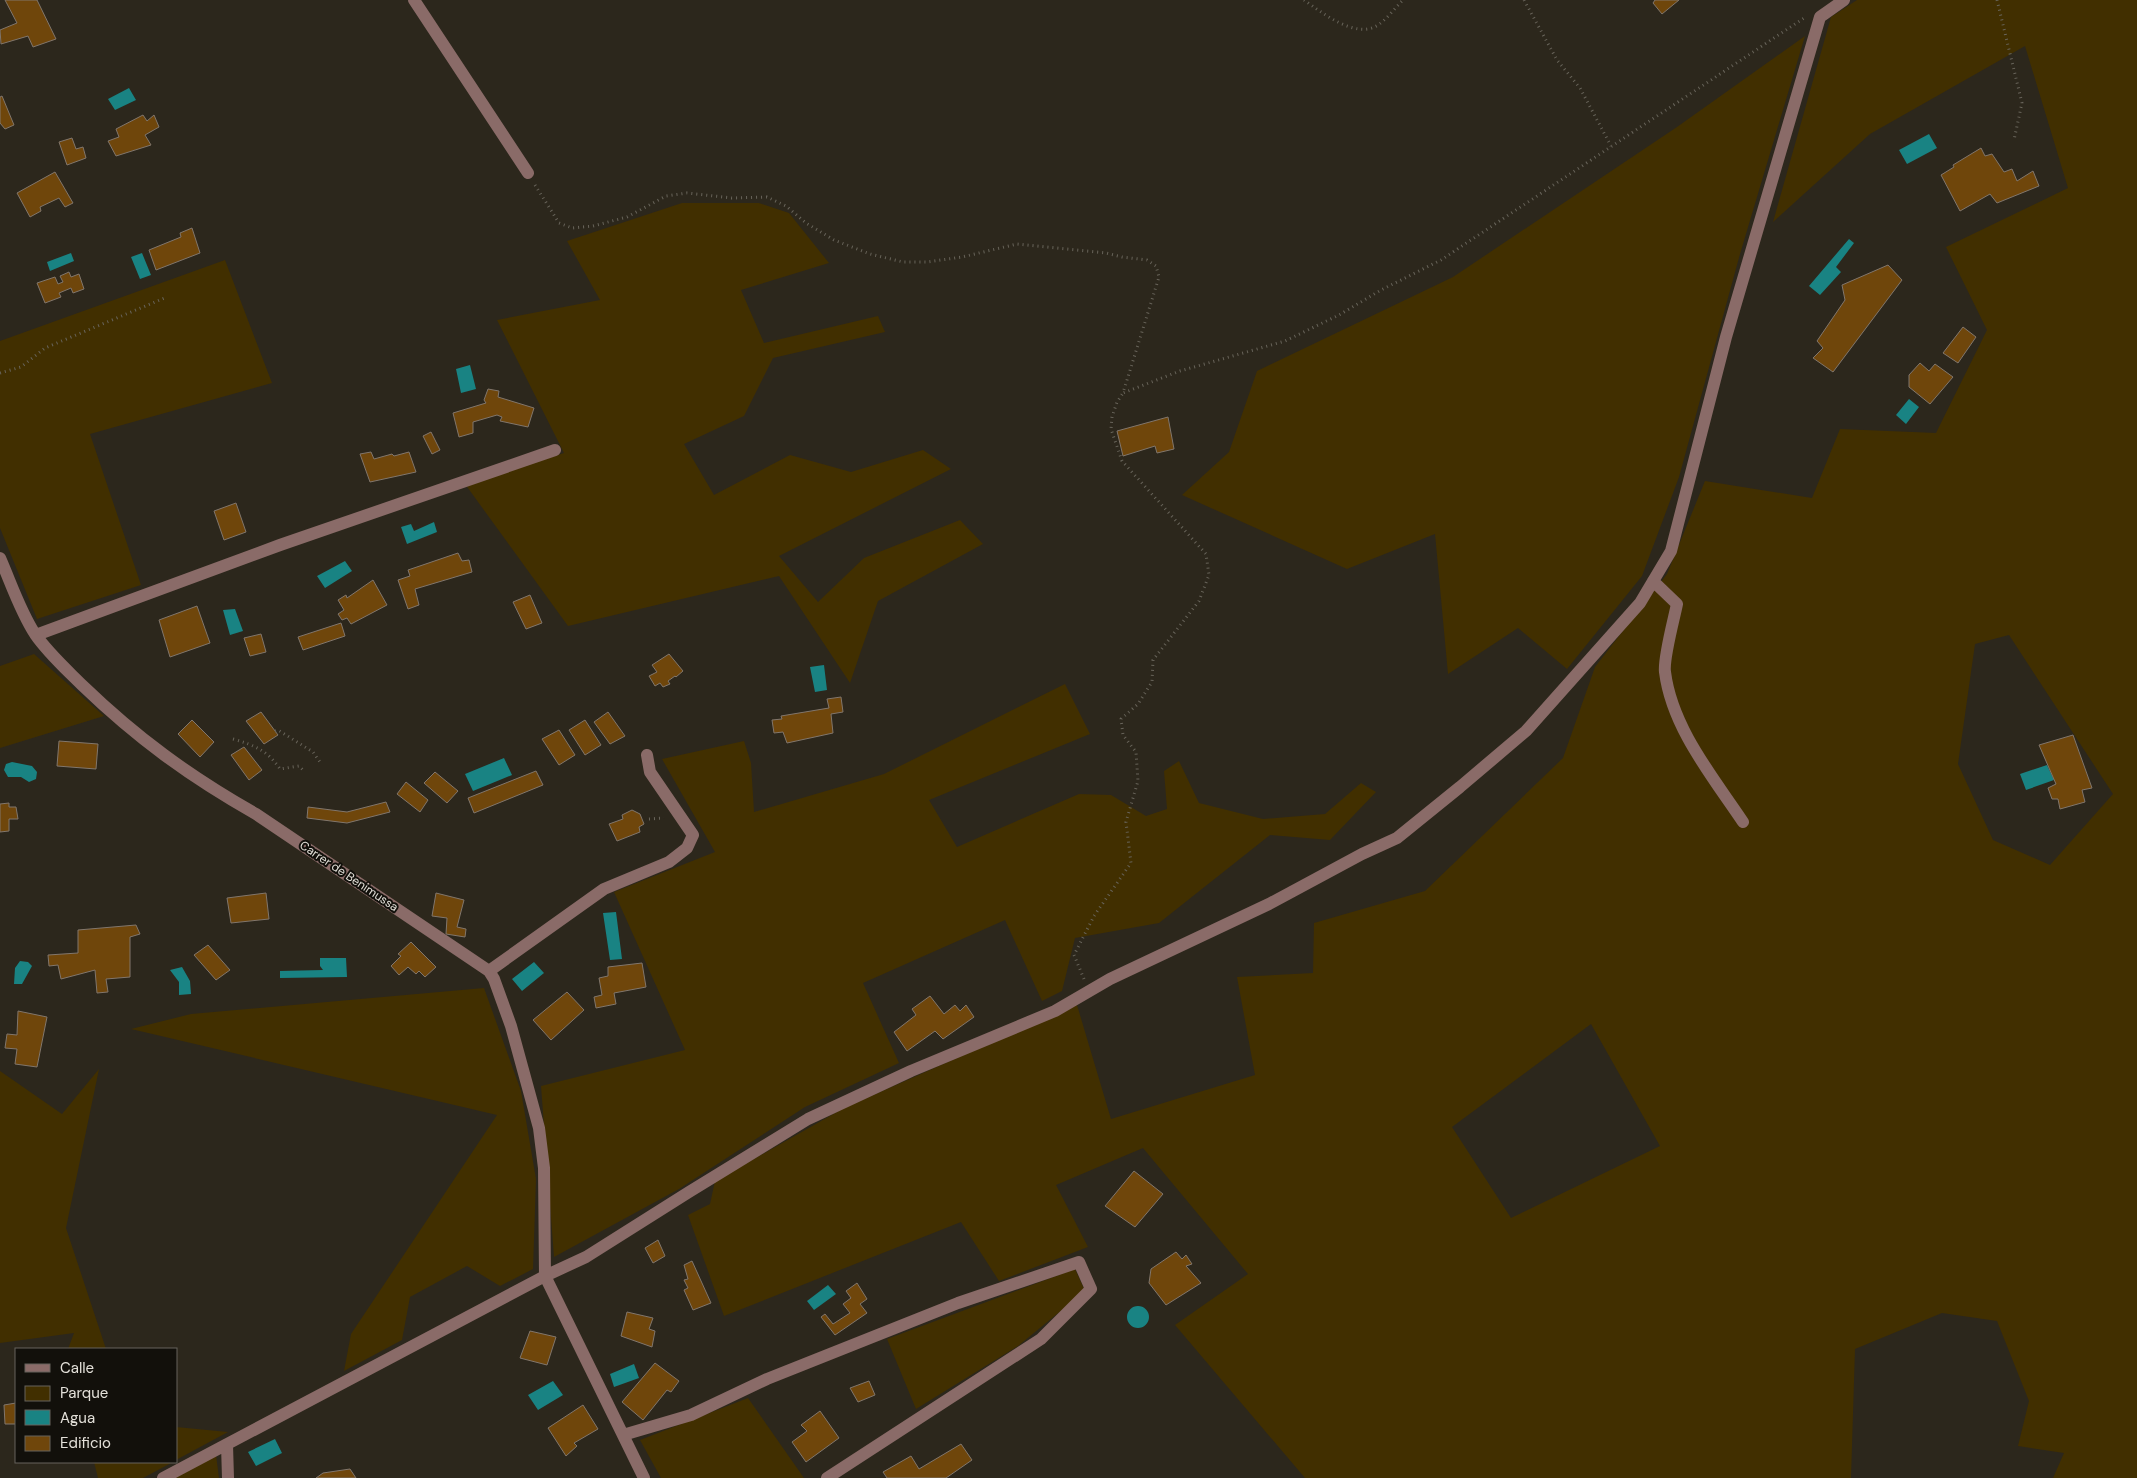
<svg xmlns="http://www.w3.org/2000/svg" width="2137" height="1478" font-family="'DM Sans',sans-serif">
  <rect width="100%" height="100%" fill="#2c271c"/>
  <path fill="#412f00" fill-rule="evenodd" d="M1857,0H2137V1478H2053L2064,1453L2018,1446L2029,1401L1997,1321L1942,1313L1855,1349L1851,1478H1305L1175,1325L1248,1274L1143,1148L1056,1185L1088,1247L999,1281L961,1222L724,1316L688,1215L710,1204L715,1181L844,1108L1077,1005L1111,1119L1255,1075L1237,977L1313,973L1314,923L1425,891L1563,758L1595,667L1667,574L1705,481L1812,498L1840,429L1936,433L1987,330L1946,247L2068,188L2025,46L1870,134L1773,222L1831,17ZM2009,635L2113,794L2050,865L1993,840L1958,764L1975,644ZM1591,1024L1660,1146L1511,1218L1452,1127Z
    M1805,36L1740,254L1679,477L1642,576L1567,669L1518,628L1448,674L1435,534L1347,569L1182,495L1229,452L1257,371L1453,277L1677,127Z
    M682,203H759L789,213L829,263L741,290L764,343L878,316L885,332L773,358L744,416L684,444L714,495L790,455L851,472L923,450L951,469L779,556L818,602L864,558L960,520L983,544L878,601L850,683L779,576L568,626L465,484L564,453L497,320L600,300L567,241Z
    M225,260L272,383L90,434L141,585L37,619L0,528V341Z
    M34,654L104,716L0,748V666Z
    M1065,684L1090,734L929,800L957,847L1079,794L1111,795L1146,816L1167,809L1164,771L1179,761L1199,803L1263,819L1325,814L1361,783L1376,792L1330,840L1270,835L1159,923L1075,938L1062,991L1042,1001L1005,920L863,983L899,1063L805,1107L679,1189L554,1257L541,1086L685,1050L614,892L715,852L662,759L744,741L751,763L754,812L884,774Z
    M484,988L521,1091L536,1179L533,1269L500,1286L467,1266L410,1297L402,1340L344,1371L351,1334L497,1115L131,1029L191,1014Z
    M99,1069L66,1228L106,1349H68L74,1333L0,1343V1071L62,1114Z
    M1075,1269L1085,1291L1018,1346L916,1409L887,1339Z
    M748,1398L804,1478H661L640,1440Z
    M176,1427L228,1432L176,1460Z
    M216,1455L219,1478H172Z
    M94,1462H173L143,1478H98Z"/>
  <path fill="#198383" d="M129,88L136,100L115,110L108,99Z
    M1929,134L1937,148L1907,164L1899,150Z
    M1849,239L1854,243L1836,267L1841,272L1820,295L1809,286Z
    M71,253L74,261L50,271L47,262Z
    M142,253L151,275L140,279L131,257Z
    M470,365L476,389L461,393L456,369Z
    M1909,399L1919,407L1906,424L1896,415Z
    M434,522L437,532L407,544L401,527L411,524L414,531Z
    M345,561L352,571L325,588L317,576Z
    M235,609L243,631L230,635L223,610Z
    M824,665L827,690L815,692L810,667Z
    M504,758L512,775L473,791L465,774Z
    M12,762L32,766L37,772L36,779L29,782L21,777H8L4,770L6,764Z
    M2047,765L2054,780L2026,790L2020,774Z
    M616,912L622,959L610,960L603,913Z
    M320,958H346L347,977L280,978V971L323,970L320,966Z
    M20,961L28,962L32,966L22,984H14L15,968Z
    M534,962L544,973L522,991L512,979Z
    M182,967L190,981L191,994L179,995V982L170,970Z
    M828,1285L836,1294L814,1310L807,1301Z
    M1127 1317a11 11 0 1 1 22 0a11 11 0 1 1-22 0Z
    M634,1364L639,1378L614,1387L610,1374Z
    M553,1381L563,1395L538,1410L528,1395Z
    M275,1439L282,1453L256,1466L248,1452Z"/>
  <path fill="#6f460b" stroke="#81766c" d="M5,0H37L56,39L33,47L28,36L1,44L0,30L17,23Z
    M1655,0H1679L1662,14L1653,3Z
    M2,96L14,125L5,129L0,123V97Z
    M143,115L147,121L154,115L159,127L145,135L151,145L116,156L108,141L119,137L116,129Z
    M72,138L76,149L83,147L86,158L67,165L59,142Z
    M1981,148L1985,156L1992,154L2004,172L2012,169L2017,181L2033,171L2039,186L1997,203L1990,194L1960,211L1941,175L1954,167L1953,165Z
    M55,172L73,203L65,207L59,198L40,207L41,211L30,217L17,193Z
    M192,228L200,253L156,270L149,250L181,237L180,233Z
    M1888,265L1902,280L1833,372L1813,358L1823,348L1817,341L1845,300L1842,285Z
    M69,272L71,277L79,274L84,289L73,293L71,288L59,293L61,297L45,303L37,283L55,277L58,284L63,282L60,276Z
    M1963,327L1976,337L1958,363L1943,353Z
    M1920,363L1929,371L1935,364L1953,377L1930,404L1909,387V375Z
    M488,389L499,391L498,397L534,408L528,427L500,421L502,417L497,415L473,422V433L459,437L453,413L486,403L484,400Z
    M1168,417L1174,449L1157,453L1155,446L1123,456L1117,431Z
    M431,432L440,450L432,454L423,436Z
    M371,452L374,459L392,454L394,456L409,452L416,472L370,482L360,454Z
    M236,503L246,532L224,540L214,511Z
    M458,553L462,561L469,560L472,572L415,589L419,605L408,609L398,580L410,576L408,570Z
    M373,580L387,605L351,624L347,618L342,620L338,614L344,610L338,600L346,595L347,598Z
    M530,595L542,623L526,629L513,602Z
    M197,606L210,643L170,657L159,620Z
    M341,623L345,636L303,650L298,637Z
    M261,634L266,652L250,656L244,638Z
    M669,654L683,671L676,677L675,676L668,681L670,684L663,687L660,683L655,686L649,676L657,672L652,665Z
    M841,697L843,712L831,714L833,733L787,743L783,732L774,733L772,720L782,719L781,716L829,708L827,699Z
    M261,712L278,735L264,744L246,721Z
    M608,712L625,736L610,744L594,722Z
    M192,720L214,742L200,757L178,734Z
    M585,720L601,745L585,755L569,730Z
    M559,730L575,755L559,765L542,739Z
    M2073,735L2092,788L2082,790L2085,802L2060,809L2058,799H2052L2048,788L2056,784L2039,745Z
    M59,741L98,744L96,769L57,766Z
    M244,747L262,770L249,780L231,755Z
    M536,771L543,785L474,813L468,798Z
    M435,772L458,791L447,803L424,783Z
    M406,782L428,800L420,812L397,794Z
    M386,802L390,812L347,823L307,818L308,807L347,812Z
    M9,803V807H16L18,819H9V831L0,832V804Z
    M632,810L640,814L644,824L639,827L640,832L617,841L609,824L623,819L622,815Z
    M266,893L269,919L231,923L227,898Z
    M436,893L464,900L457,927L466,929L465,937L446,934L447,918L432,916Z
    M136,925L140,934L130,937V977L106,979L108,992L97,993L95,970L61,979L58,965L49,966L48,955L78,953V930Z
    M411,942L436,967L425,977L419,971L416,974L408,967L399,975L391,966L401,956L398,954Z
    M208,945L230,970L216,980L194,955Z
    M642,963L646,987L614,993L616,1004L596,1008L594,997L602,995L599,978L608,976V967Z
    M567,992L584,1010L551,1040L533,1020Z
    M930,996L944,1014L955,1005L960,1011L966,1005L974,1017L943,1039L935,1031L907,1051L894,1032L916,1015L912,1009Z
    M18,1011L47,1017L37,1067L15,1064L17,1049L5,1048L7,1034L17,1035Z
    M1134,1171L1163,1194L1135,1227L1105,1206Z
    M658,1240L665,1256L653,1263L645,1248Z
    M1176,1252L1182,1259L1186,1255L1192,1264L1186,1266L1201,1283L1166,1305L1149,1283L1151,1269Z
    M692,1261L711,1303L693,1310L684,1290L688,1288L684,1280L688,1279L684,1265Z
    M857,1283L867,1299L860,1304L867,1313L835,1335L821,1317L825,1314L833,1324L850,1313L843,1304L851,1298L846,1291Z
    M627,1312L653,1318L649,1329L655,1331L652,1347L621,1336Z
    M530,1331L556,1337L547,1365L520,1358Z
    M655,1363L679,1381L671,1392L667,1390L643,1420L622,1402Z
    M869,1381L875,1395L858,1402L850,1388Z
    M16,1403V1424H5L4,1405Z
    M583,1405L598,1429L574,1443L577,1446L566,1456L548,1428Z
    M820,1411L839,1438L806,1462L792,1442L807,1431L801,1425Z
    M961,1444L972,1460L946,1478H887L883,1472L911,1456L919,1469Z
    M350,1469L356,1478H316L323,1473Z"/>
  <g fill="none" stroke-linecap="round" stroke-linejoin="round">
    <path stroke="#68645a" stroke-width="3" stroke-dasharray="1 4" stroke-linecap="butt" d="M1304,0C1321,12 1356,40 1378,25C1387,19 1395,8 1403,0
      M1524,0L1557,60L1580,88L1611,146
      M1997,0L2022,103L2014,140
      M535,185L559,223L572,228L593,226L627,217L666,196L687,193L732,198L767,197L786,206L806,223L834,240L870,254L903,262H927L962,257L1017,244L1106,253L1122,257L1147,260L1156,266L1159,277L1123,393L1180,371L1285,341L1339,315L1381,290L1441,260L1804,18
      M0,373L21,367L45,348L167,297
      M275,731L278,730L313,752L320,762
      M233,739C254,745 268,751 280,769L299,766L304,771
      M649,819L664,818
      M1084,979L1074,955L1094,916L1131,863L1126,822L1138,781L1136,752L1123,735L1121,719L1138,704L1152,682L1153,660L1199,601L1209,575L1206,554L1122,461L1111,429L1112,417L1117,402L1123,393"/>
    <path stroke="#8a6b68" stroke-width="12" d="M414,0L528,173
      M0,558C11,583 20,611 35,634C48,653 66,669 82,685C137,738 189,776 256,814L489,971L494,979L511,1026L539,1128L544,1168L545,1276L586,1257L689,1192L808,1119L911,1071L1055,1011L1110,979L1269,904L1362,854L1397,838L1460,787L1526,731L1640,603L1671,551L1726,337L1820,17L1844,0
      M1653,581L1677,604C1674,619 1663,659 1665,672C1672,728 1713,777 1743,822
      M36,635L280,545L555,450
      M489,971L604,889L669,862L687,848L693,835L650,772L647,755
      M623,1435L691,1415L767,1379L958,1303L1079,1262L1091,1289L1041,1339L827,1478
      M227,1445L228,1478
      M163,1478L545,1276L644,1478"/>
  </g>
  <g text-anchor="middle" dominant-baseline="central" stroke-width="4" stroke-linejoin="round" paint-order="stroke">
    <g font-size="12" fill="#e3e0d9" stroke="#12100b">
      <text transform="translate(349 876) rotate(34)">Carrer de Benimussa</text>
    </g>
  </g>
  <rect x="15" y="1348" width="162" height="115" fill="#12100b" stroke="#66635d"/>
  <rect x="25" y="1364" width="25" height="8" fill="#8a6b68" stroke="#66635d"/>
  <text x="60" y="1373" font-size="15" fill="#e3e0d9">Calle</text>
  <rect x="25" y="1386" width="25" height="15" fill="#412f00" stroke="#66635d"/>
  <text x="60" y="1398" font-size="15" fill="#e3e0d9">Parque</text>
  <rect x="25" y="1410" width="25" height="15" fill="#198383" stroke="#66635d"/>
  <text x="60" y="1423" font-size="15" fill="#e3e0d9">Agua</text>
  <rect x="25" y="1436" width="25" height="15" fill="#6f460b" stroke="#66635d"/>
  <text x="60" y="1448" font-size="15" fill="#e3e0d9">Edificio</text>
</svg>
